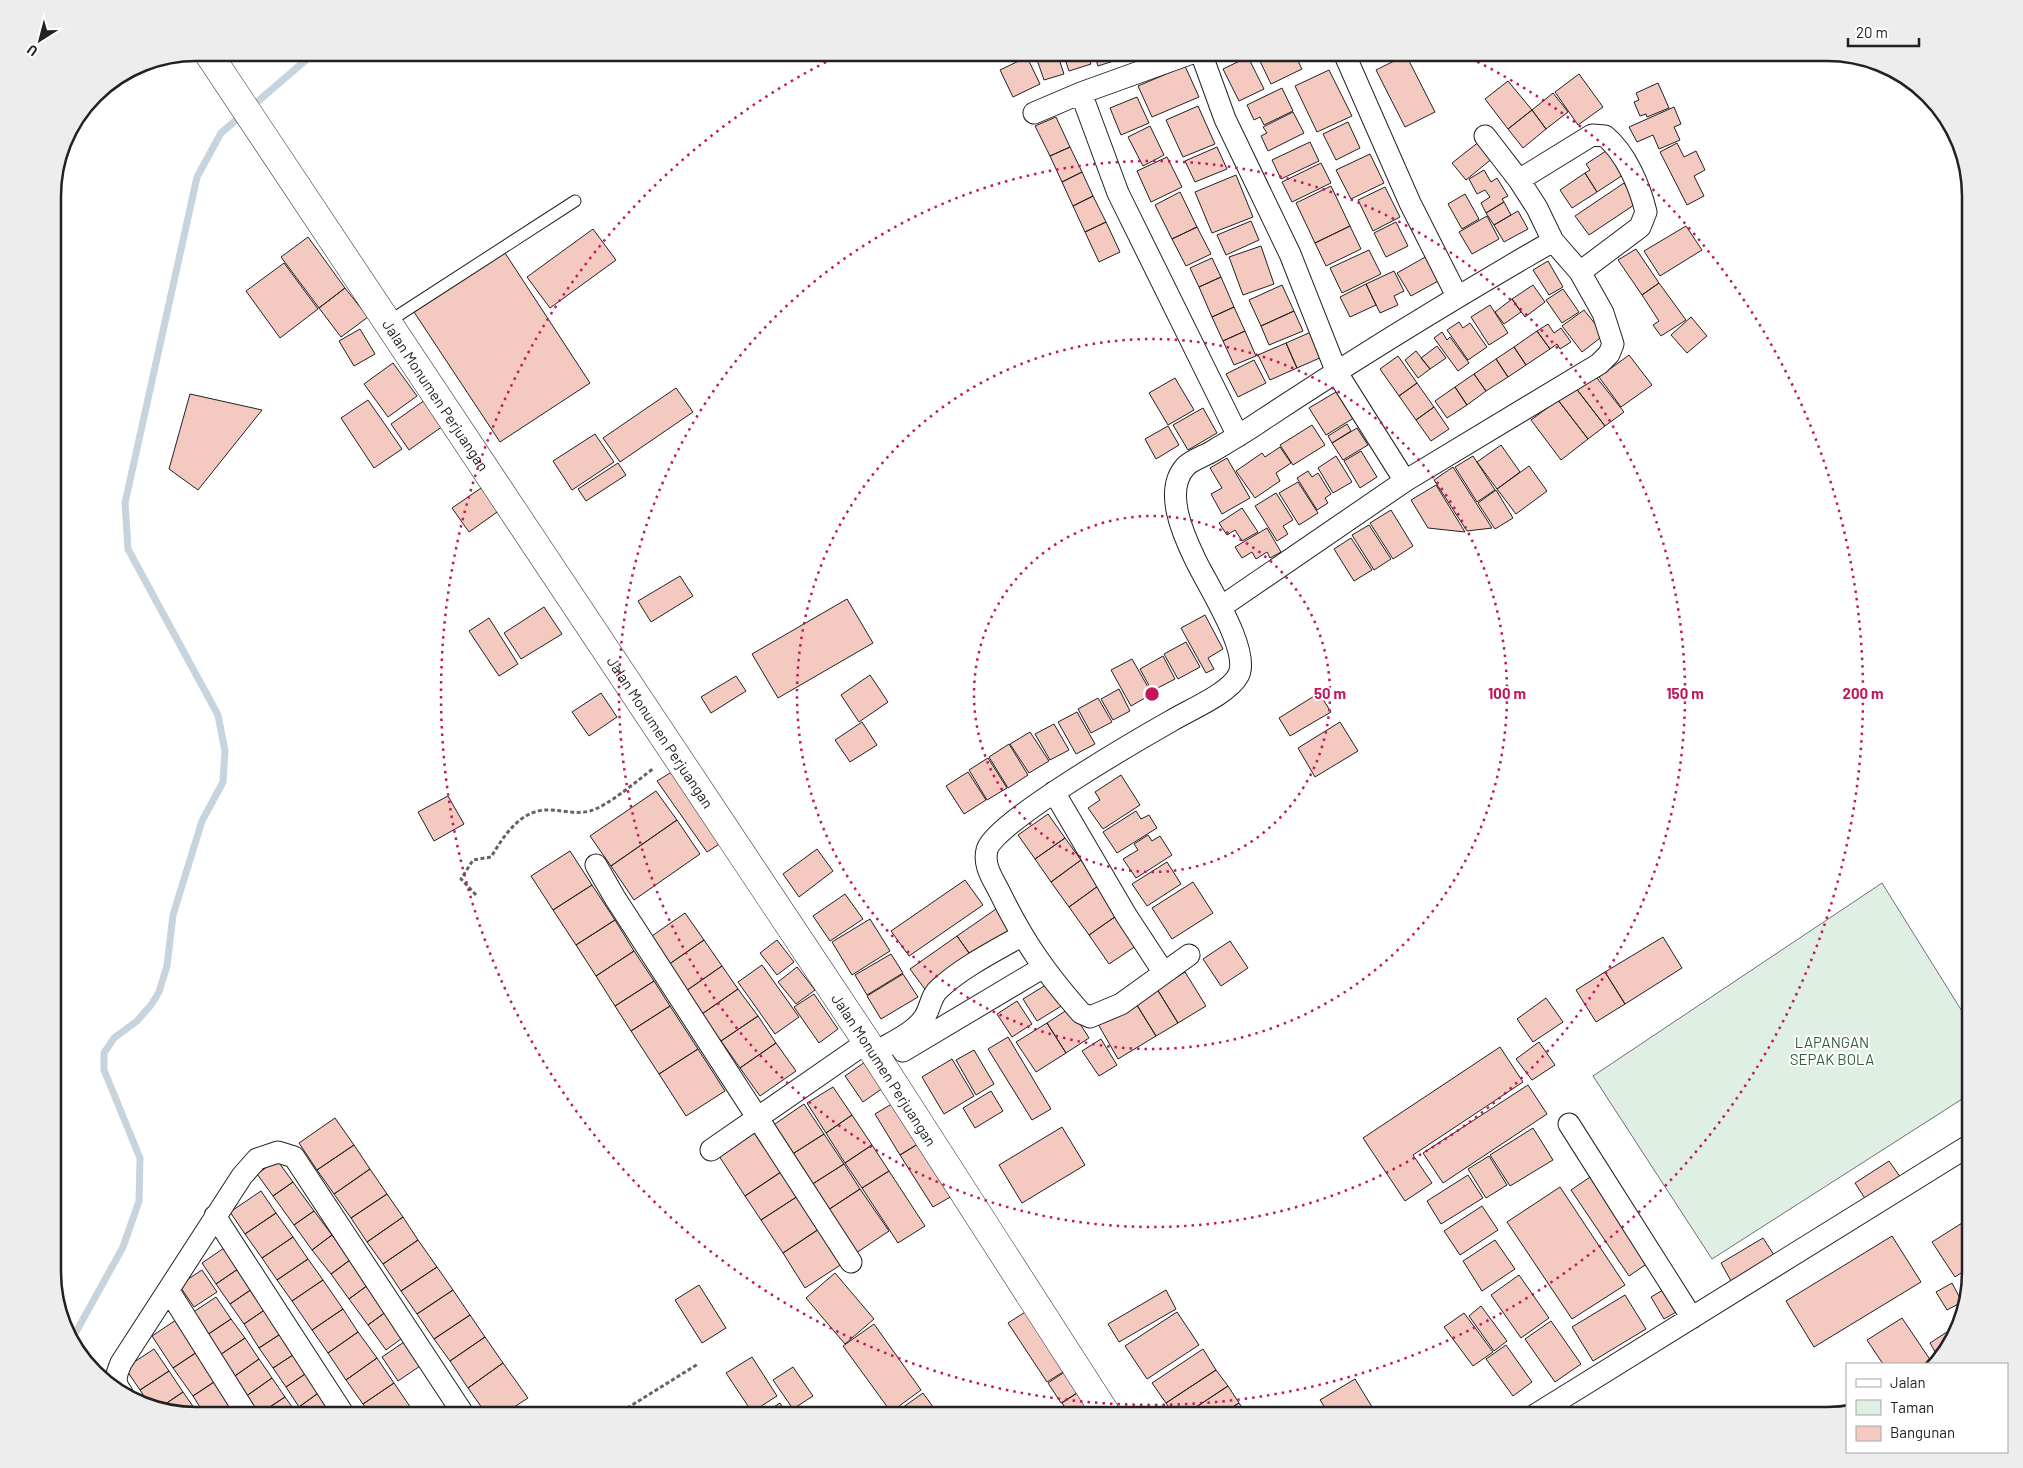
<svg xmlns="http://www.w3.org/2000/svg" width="2023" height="1468" font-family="Barlow,sans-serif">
  <rect width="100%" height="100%" fill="#fff"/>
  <path fill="#e0efe3" stroke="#6f6f6f" d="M1882,883L1970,1024V1094L1712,1259L1593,1076Z"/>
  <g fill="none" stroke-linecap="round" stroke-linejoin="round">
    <path stroke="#c7d3dd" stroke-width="7" d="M250,108L314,53
      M71,1341L123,1247L139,1201L140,1158L104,1070V1053L114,1038L137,1021L151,1005L159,992L167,966L173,915L202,821L223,782L225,751L218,715L128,549L125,503L197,177L221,133L242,115"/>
  </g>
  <path fill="#f3c9c0" stroke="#222" d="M1041,53H1057L1064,74L1044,80L1035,54Z
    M1063,53H1087L1091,64L1069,71Z
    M1094,53H1118L1120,59L1098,66Z
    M1267,53H1294L1302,69L1271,84L1258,57Z
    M1406,55L1435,112L1405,127L1376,70Z
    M1027,57L1040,84L1013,97L1000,70Z
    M1248,57L1264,89L1239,101L1223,69Z
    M1185,66L1199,97L1152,117L1138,86Z
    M1329,70L1352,116L1317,132L1295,86Z
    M1579,74L1603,107L1578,125L1555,92Z
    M1508,81L1532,110L1508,129L1485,99Z
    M1658,83L1669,108L1647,117L1646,114L1640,116L1634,102L1639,100L1636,93Z
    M1282,88L1293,111L1264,125L1260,117L1254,120L1247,105Z
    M1553,93L1568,112L1546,129L1532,110Z
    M1137,97L1149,123L1121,135L1110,108Z
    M1198,106L1215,144L1183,157L1166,120Z
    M1674,107L1681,124L1674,127L1680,140L1659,149L1653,135L1637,142L1629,127Z
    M1532,110L1546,129L1523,148L1508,129Z
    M1293,112L1304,133L1268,151L1261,136L1267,133L1263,127Z
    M1056,117L1070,147L1050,156L1035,126Z
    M1348,122L1360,148L1336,160L1323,134Z
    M1150,126L1164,155L1143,166L1128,137Z
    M1480,141L1494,157L1466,180L1452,163Z
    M1310,142L1319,161L1281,179L1272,160Z
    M1677,143L1684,157L1696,151L1705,170L1694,176L1704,196L1687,205L1660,152Z
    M1070,147L1082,172L1062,182L1050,156Z
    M1217,147L1227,169L1195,182L1185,161Z
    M1609,149L1626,173L1597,192L1585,173L1590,170L1586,164Z
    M1370,154L1384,183L1351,199L1336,170Z
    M1167,157L1182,187L1151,202L1137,171Z
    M1321,163L1331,183L1292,202L1282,182Z
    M1484,170L1491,182L1497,178L1508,196L1502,199L1504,202L1486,213L1481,203L1490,197L1485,190L1477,194L1469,179Z
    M1082,172L1093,196L1073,206L1062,182Z
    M1585,173L1597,192L1572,208L1560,190Z
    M1236,175L1253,217L1212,233L1195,192Z
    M1624,183L1637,203L1589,235L1575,216Z
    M1331,186L1350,226L1315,243L1296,203Z
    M1385,187L1400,217L1373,231L1358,200Z
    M1180,192L1197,227L1172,239L1155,205Z
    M1465,194L1479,219L1462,229L1448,204Z
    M1093,196L1106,222L1085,232L1073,206Z
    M1504,202L1511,215L1494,225L1486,213Z
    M1518,211L1528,229L1504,242L1494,225Z
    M1487,216L1499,239L1472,254L1459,232Z
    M1251,221L1259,240L1226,255L1217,235Z
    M1106,222L1120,252L1099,262L1085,232Z
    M1396,222L1408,246L1386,257L1374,233Z
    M1350,226L1361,249L1326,266L1315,243Z
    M1686,226L1702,250L1660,276L1644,251Z
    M1197,227L1211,254L1186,266L1172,239Z
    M593,229L616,260L550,308L527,277Z
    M308,237L345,288L319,308L281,257Z
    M1261,246L1274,284L1243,295L1229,257Z
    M1636,249L1659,283L1642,295L1618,260Z
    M1369,250L1381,274L1342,293L1330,268Z
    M505,253L590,383L500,442L414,312Z
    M1427,256L1440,280L1411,296L1397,273Z
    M1212,258L1221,277L1199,287L1190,268Z
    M1548,261L1563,287L1549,295L1533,270Z
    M284,263L318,309L280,338L246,291Z
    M1394,271L1404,291L1394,296L1398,305L1380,313L1366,284Z
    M1221,277L1234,307L1212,317L1199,287Z
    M1659,283L1686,320L1661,336L1653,325L1659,321L1642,295Z
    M1366,284L1376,305L1350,317L1340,297Z
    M1282,285L1294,311L1261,326L1249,300Z
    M1533,285L1545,302L1525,317L1512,299Z
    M345,288L368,317L341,337L319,308Z
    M1563,289L1579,312L1562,323L1546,300Z
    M1512,299L1521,312L1504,324L1495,312Z
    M1490,305L1508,333L1489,345L1471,317Z
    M1234,307L1245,331L1223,341L1212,317Z
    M1584,310L1604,335L1582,352L1562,326Z
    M1294,311L1303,331L1269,345L1261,326Z
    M1691,317L1707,336L1687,353L1671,335Z
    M1459,322L1463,328L1470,323L1487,347L1468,360L1447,330Z
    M1548,324L1554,333L1561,328L1571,342L1560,349L1557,344L1550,349L1537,331Z
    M360,329L375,354L354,366L339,341Z
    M1245,331L1256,356L1234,365L1223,341Z
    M1537,331L1550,349L1526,365L1514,347Z
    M1311,332L1322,357L1297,368L1286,343Z
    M1442,332L1447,340L1450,337L1469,363L1458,371L1434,338Z
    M1286,343L1297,368L1270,380L1258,355Z
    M1437,346L1446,358L1430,369L1421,358Z
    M1514,347L1526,365L1508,377L1496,359Z
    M1416,351L1430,369L1418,378L1405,360Z
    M1629,355L1652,385L1621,407L1599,377Z
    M1398,356L1417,383L1399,396L1380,369Z
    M1496,359L1508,377L1486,391L1474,374Z
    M1254,360L1266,383L1238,397L1226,374Z
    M393,363L417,396L388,417L364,384Z
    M1593,373L1624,412L1605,426L1575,387Z
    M1474,374L1486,391L1467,405L1455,387Z
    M1175,378L1194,410L1168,425L1149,393Z
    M1417,383L1434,407L1416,420L1399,396Z
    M1455,387L1467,405L1447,418L1435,401Z
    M1575,387L1605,426L1588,439L1558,400Z
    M676,388L693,412L620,462L603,438Z
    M1341,389L1357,416L1326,435L1309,408Z
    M190,394L262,410L198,490L169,469Z
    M368,400L402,449L374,468L341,418Z
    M425,400L443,426L409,450L391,424Z
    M1558,400L1588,439L1561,460L1531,420Z
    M1434,407L1449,429L1431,441L1416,420Z
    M1203,408L1217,433L1188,450L1173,425Z
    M1347,424L1351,431L1332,443L1328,436Z
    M1312,425L1325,445L1293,465L1280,445Z
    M1168,426L1179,445L1156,459L1145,439Z
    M1357,428L1368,445L1343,460L1332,443Z
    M595,434L614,462L572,490L553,461Z
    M1501,445L1520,472L1497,489L1477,462Z
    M1280,447L1291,463L1276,473L1280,481L1255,498L1236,471L1262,453L1265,457Z
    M1361,451L1377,477L1360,488L1344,461Z
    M1336,456L1352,482L1333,493L1318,468Z
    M1473,456L1495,490L1477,502L1455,467Z
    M1227,458L1250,498L1222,514L1211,494L1222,488L1210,468Z
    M618,463L626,475L586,501L578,489Z
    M1529,466L1547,491L1516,514L1497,489Z
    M1453,467L1492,528L1467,531L1434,480Z
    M1308,471L1312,477L1318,473L1331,494L1325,498L1328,503L1317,510L1297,478Z
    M1298,482L1318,513L1299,525L1279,493Z
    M1436,485L1465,532L1428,528L1411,500Z
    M484,486L500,510L469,532L452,508Z
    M1496,490L1513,518L1495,529L1478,503Z
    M1276,493L1293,520L1283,526L1288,534L1277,541L1255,506Z
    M1242,508L1258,532L1242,541L1235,530L1227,535L1219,523Z
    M1391,510L1413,546L1393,559L1370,523Z
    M1369,525L1391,559L1374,570L1352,535Z
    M1267,528L1281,552L1270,558L1267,552L1256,559L1252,552L1242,558L1235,547Z
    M1351,538L1372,570L1354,581L1334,549Z
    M680,576L693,596L651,622L638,601Z
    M847,599L873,643L778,698L752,654Z
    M544,607L562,634L521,659L504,633Z
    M1205,615L1223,649L1208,658L1214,669L1206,673L1181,628Z
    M489,618L518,664L499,676L469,631Z
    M1186,642L1200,667L1178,679L1164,654Z
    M1163,656L1175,679L1152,691L1140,669Z
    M1132,659L1152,694L1131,706L1111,670Z
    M870,675L888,702L859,722L841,695Z
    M736,676L746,691L711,713L701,697Z
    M1119,689L1130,711L1113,720L1101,699Z
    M601,693L617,717L589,736L572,712Z
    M1319,693L1331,712L1290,736L1279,718Z
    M1098,698L1112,722L1091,733L1078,709Z
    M1077,712L1095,744L1076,754L1058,722Z
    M862,722L877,745L850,762L835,740Z
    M1340,722L1358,751L1315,777L1298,748Z
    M1054,724L1069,750L1050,760L1035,734Z
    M1030,732L1049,761L1029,773L1010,744Z
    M1009,744L1028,775L1008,788L989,757Z
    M988,758L1007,788L987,800L969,770Z
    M678,768L727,839L707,852L657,781Z
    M968,772L986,800L964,814L946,786Z
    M1121,775L1140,805L1103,829L1088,808L1100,800L1095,792Z
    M656,791L677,820L611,866L590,836Z
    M448,796L464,824L434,841L418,812Z
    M1136,811L1141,819L1149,815L1157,828L1117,853L1103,832Z
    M1048,814L1065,838L1035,859L1018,835Z
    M677,820L700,854L634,900L611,866Z
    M1148,835L1152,841L1160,836L1172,855L1136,878L1123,859L1138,850L1134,844Z
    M1065,838L1081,860L1051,882L1035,859Z
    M817,849L833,871L799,897L783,874Z
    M570,851L592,885L553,910L531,876Z
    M1081,860L1098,886L1069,907L1051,882Z
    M1167,862L1181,884L1147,906L1132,884Z
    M965,880L983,905L909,956L891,931Z
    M1193,882L1213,913L1172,939L1152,908Z
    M592,885L615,920L576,945L553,910Z
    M1098,886L1119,914L1089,935L1069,907Z
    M845,894L863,919L830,941L813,916Z
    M996,909L1013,933L974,960L957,936Z
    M685,913L704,940L668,965L649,938Z
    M1119,914L1139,944L1109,964L1089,935Z
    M870,919L890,951L852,975L832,942Z
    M615,920L634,951L596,976L576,945Z
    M957,936L974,960L927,992L910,969Z
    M1663,937L1682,968L1625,1004L1605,972Z
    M704,940L722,966L686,991L668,965Z
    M777,940L794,962L777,975L760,953Z
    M1230,941L1248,968L1221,986L1203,959Z
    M634,951L654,981L615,1006L596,976Z
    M891,954L903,973L867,995L855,975Z
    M762,965L799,1017L775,1034L738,982Z
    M722,966L738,989L702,1014L686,991Z
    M797,967L815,990L796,1004L778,982Z
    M1185,972L1206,1006L1178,1023L1157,989Z
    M1605,972L1625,1004L1596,1022L1576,990Z
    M903,974L918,997L881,1019L867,996Z
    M654,981L670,1006L631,1031L615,1006Z
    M1049,983L1063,1005L1037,1021L1023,999Z
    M738,989L758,1016L721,1041L702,1014Z
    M1157,989L1178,1023L1156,1036L1135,1002Z
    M814,994L838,1029L819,1043L794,1007Z
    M1546,998L1563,1022L1533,1042L1517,1019Z
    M1017,1001L1032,1024L1012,1037L997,1014Z
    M1135,1002L1156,1036L1118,1059L1098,1024Z
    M670,1006L698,1049L659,1074L631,1031Z
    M1070,1008L1089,1038L1066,1053L1047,1023Z
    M758,1016L776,1043L740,1068L721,1041Z
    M1047,1023L1066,1053L1036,1072L1016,1042Z
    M1008,1037L1051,1109L1032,1120L988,1049Z
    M1101,1039L1117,1065L1099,1076L1082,1051Z
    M1539,1042L1555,1065L1532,1080L1516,1059Z
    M776,1043L796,1071L760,1096L740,1068Z
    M1500,1047L1523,1082L1413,1155L1432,1183L1405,1201L1363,1138Z
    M698,1049L725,1091L686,1116L659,1074Z
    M974,1050L994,1084L976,1095L956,1060Z
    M872,1057L890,1083L863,1102L845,1076Z
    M952,1059L974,1096L944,1114L922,1077Z
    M1528,1085L1547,1114L1443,1183L1423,1153Z
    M833,1087L852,1115L826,1133L807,1103Z
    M991,1091L1003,1111L975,1128L963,1108Z
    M900,1099L926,1139L900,1155L875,1114Z
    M804,1104L824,1134L791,1155L772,1126Z
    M852,1115L872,1145L845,1163L826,1133Z
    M335,1118L354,1145L317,1170L299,1143Z
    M1062,1127L1085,1165L1022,1203L999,1165Z
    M1533,1128L1553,1160L1510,1186L1490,1155Z
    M756,1132L781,1172L745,1196L719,1156Z
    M824,1134L844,1164L811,1185L791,1155Z
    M926,1139L959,1192L933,1207L900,1155Z
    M354,1145L370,1169L334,1194L317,1170Z
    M872,1145L889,1171L862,1188L845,1163Z
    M1489,1156L1507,1185L1486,1198L1468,1169Z
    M277,1160L293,1182L273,1196L257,1174Z
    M1889,1161L1901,1178L1866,1200L1855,1183Z
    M844,1164L860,1189L828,1210L811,1185Z
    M370,1169L387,1194L351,1218L334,1194Z
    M889,1171L925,1226L898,1243L862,1188Z
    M781,1172L798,1196L761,1220L745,1196Z
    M1468,1175L1483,1198L1441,1224L1427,1201Z
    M1593,1175L1651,1261L1629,1276L1571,1190Z
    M293,1182L314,1211L294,1225L273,1196Z
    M1560,1187L1625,1285L1572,1319L1507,1222Z
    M860,1189L889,1231L856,1253L828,1210Z
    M261,1191L276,1213L245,1234L230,1212Z
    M387,1194L403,1217L367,1242L351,1218Z
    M798,1196L819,1229L783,1253L761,1220Z
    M1482,1206L1498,1230L1460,1255L1444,1231Z
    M314,1211L332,1235L312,1250L294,1225Z
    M276,1213L293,1237L262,1258L245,1234Z
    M403,1217L418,1240L383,1264L367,1242Z
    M1970,1218V1267L1955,1277L1932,1242Z
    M819,1229L842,1264L805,1288L783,1253Z
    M332,1235L350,1260L331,1274L312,1250Z
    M1892,1236L1921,1282L1814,1347L1786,1301Z
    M293,1237L308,1259L277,1280L262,1258Z
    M1763,1238L1774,1255L1731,1281L1721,1263Z
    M418,1240L437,1267L401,1291L383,1264Z
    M1495,1240L1515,1269L1482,1291L1463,1261Z
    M224,1248L238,1269L216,1284L202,1263Z
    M308,1259L323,1280L292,1301L277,1280Z
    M350,1260L368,1285L349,1299L331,1274Z
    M437,1267L453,1290L417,1314L401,1291Z
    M238,1269L252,1289L230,1304L216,1284Z
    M202,1270L217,1292L194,1307L179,1285Z
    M835,1273L874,1319L845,1344L806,1298Z
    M1519,1275L1549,1318L1521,1338L1491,1295Z
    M323,1280L343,1309L312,1330L292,1301Z
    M1969,1280L1967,1296L1960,1286Z
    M1952,1283L1962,1302L1947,1310L1936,1292Z
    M368,1285L387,1311L368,1325L349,1299Z
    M699,1285L726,1328L702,1343L675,1300Z
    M1670,1286L1683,1308L1664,1319L1651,1297Z
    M252,1289L266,1309L244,1324L230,1304Z
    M453,1290L470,1315L434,1339L417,1314Z
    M1166,1290L1176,1309L1119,1342L1108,1324Z
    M1625,1295L1646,1329L1593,1361L1572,1327Z
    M216,1297L231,1319L204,1337L189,1315Z
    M1481,1306L1507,1341L1494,1351L1469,1316Z
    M1033,1307L1071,1367L1047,1382L1008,1323Z
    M266,1309L282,1333L259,1348L244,1324Z
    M343,1309L358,1332L328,1353L312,1330Z
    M387,1311L405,1336L386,1350L368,1325Z
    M1177,1312L1199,1345L1147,1379L1125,1346Z
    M1464,1313L1493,1352L1473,1366L1444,1327Z
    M470,1315L485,1337L450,1361L434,1339Z
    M1902,1318L1933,1364H1883L1867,1340Z
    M231,1319L245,1338L217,1357L204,1337Z
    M176,1320L197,1352L173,1368L152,1336Z
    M1551,1321L1581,1364L1555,1382L1525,1339Z
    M874,1324L921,1390L891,1412L843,1346Z
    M1953,1328L1956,1332L1940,1360L1930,1343Z
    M358,1332L377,1358L346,1380L328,1353Z
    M282,1333L296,1353L273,1368L259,1348Z
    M485,1337L503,1363L468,1388L450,1361Z
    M245,1338L259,1359L232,1378L217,1357Z
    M407,1340L423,1364L398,1381L382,1357Z
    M1506,1345L1532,1382L1513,1396L1486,1359Z
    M154,1349L169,1371L140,1390L125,1368Z
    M1203,1349L1216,1370L1166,1403L1152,1383Z
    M197,1352L217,1380L193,1396L173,1368Z
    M296,1353L308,1372L286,1387L273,1368Z
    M752,1357L777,1396L752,1412L726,1373Z
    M377,1358L394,1383L363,1404L346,1380Z
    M259,1359L272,1378L245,1397L232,1378Z
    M503,1363L528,1398L502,1415H487L468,1388Z
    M793,1367L813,1396L793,1409L773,1380Z
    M1072,1367L1085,1388L1061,1403L1048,1383Z
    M1216,1370L1228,1386L1184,1415H1174L1166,1403Z
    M169,1371L183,1392L158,1409L152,1408L140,1390Z
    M308,1372L321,1391L299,1407L286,1387Z
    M272,1378L285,1397L257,1415L245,1397Z
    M1355,1379L1377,1415H1330L1320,1400Z
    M217,1380L234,1405L219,1415H205L193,1396Z
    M394,1383L415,1414L371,1415L363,1404Z
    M1228,1386L1239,1403L1220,1415H1184Z
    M1085,1388L1103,1415H1070L1062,1403Z
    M321,1391L334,1409L325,1415H305L299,1407Z
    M183,1392L199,1415L158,1409Z
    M923,1393L939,1415H892Z
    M285,1397L298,1415H258Z
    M780,1403L787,1415H761Z
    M1239,1403L1247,1415H1220Z
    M234,1405L241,1415H219Z"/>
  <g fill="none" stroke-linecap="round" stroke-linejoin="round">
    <g stroke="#222" stroke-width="13">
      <path id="lane" d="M388,322L575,201"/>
    </g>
    <g stroke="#222" stroke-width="23">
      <path id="street" d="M1201,53L1225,119L1290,254L1337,373L1405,481
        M1344,53L1410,203L1457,296
        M1081,93L1118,193L1238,436
        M1034,113L1081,93L1192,53
        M1519,180L1592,135L1605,136C1626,153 1640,187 1646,212L1640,227L1580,272
        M1221,607L1405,481L1599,364L1609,354L1613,344L1603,313L1580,272L1553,241L1537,208L1519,180L1485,136
        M1054,792L1126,915L1164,973
        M596,865L615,898L851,1262
        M1189,955L1121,1004L1090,1017L1081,1013C1045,972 1024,942 1000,893C993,879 983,866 987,850C992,824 1141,738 1171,721C1189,710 1228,694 1238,676C1252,652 1206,583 1195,559C1183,534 1163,490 1186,466C1192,460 1204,456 1211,452C1228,442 1245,432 1261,421C1356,358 1454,298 1553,241
        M903,1051L1042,968
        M874,1053C890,1043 913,1034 924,1018C931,1008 930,996 940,988C963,967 993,952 1021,936
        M1569,1124L1692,1318
        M711,1150L867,1042
        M215,1216L344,1415
        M169,1291L247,1415
        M122,1393C113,1382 116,1375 121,1363L242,1176L257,1159L278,1152L294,1157L464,1415
        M1535,1415L1970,1145"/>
    </g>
    <g stroke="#222" stroke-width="29">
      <g id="secondary">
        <path id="s1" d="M208,53L867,1042L1107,1415"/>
      </g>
    </g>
    <path stroke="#646464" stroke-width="3" stroke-dasharray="4 2.5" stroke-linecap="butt" d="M53,681L59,687
      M53,704L60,687L57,634
      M476,895L461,879L473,860L491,857C504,836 518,813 544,810C559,809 574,815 590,811C608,806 638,780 654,768
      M616,1415L698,1364"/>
    <use href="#lane" stroke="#fff" stroke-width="11"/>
    <use href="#street" stroke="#fff" stroke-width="21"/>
    <use href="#secondary" stroke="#fff" stroke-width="28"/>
  </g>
  <g fill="none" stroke="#c2185b" stroke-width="2.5" stroke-dasharray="2.5 5">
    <circle cx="1152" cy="694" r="178"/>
    <circle cx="1152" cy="694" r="355"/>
    <circle cx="1152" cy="694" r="533"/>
    <path d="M1464 55A711 711 0 1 1 840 55"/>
  </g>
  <g text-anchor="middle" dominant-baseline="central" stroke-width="4" stroke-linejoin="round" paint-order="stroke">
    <g font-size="15" fill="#222" stroke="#fff">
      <text stroke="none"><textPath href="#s1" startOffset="411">Jalan Monumen Perjuangan</textPath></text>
      <text stroke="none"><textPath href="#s1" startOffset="816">Jalan Monumen Perjuangan</textPath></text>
      <text stroke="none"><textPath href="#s1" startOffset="1221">Jalan Monumen Perjuangan</textPath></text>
    </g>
    <g font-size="15" fill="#2f5e38" stroke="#fff">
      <text x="1832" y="1042">LAPANGAN<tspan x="1832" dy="17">SEPAK BOLA</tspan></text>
    </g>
  </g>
  <path d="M0 0H2023V1468H0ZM196 61H1827A135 135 0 0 1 1962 196V1272A135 135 0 0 1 1827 1407H196A135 135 0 0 1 61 1272V196A135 135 0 0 1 196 61Z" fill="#ededed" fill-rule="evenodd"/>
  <path fill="none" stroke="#222" stroke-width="2.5" d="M196 61H1827A135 135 0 0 1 1962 196V1272A135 135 0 0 1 1827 1407H196A135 135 0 0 1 61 1272V196A135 135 0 0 1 196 61Z"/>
  <circle cx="1152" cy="694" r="8" fill="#c2185b" stroke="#fff" stroke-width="2.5"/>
  <g font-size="15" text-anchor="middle" font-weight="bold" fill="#c2185b" stroke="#fff" stroke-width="4" stroke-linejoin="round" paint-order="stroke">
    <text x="1330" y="699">50 m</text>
    <text x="1507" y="699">100 m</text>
    <text x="1685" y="699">150 m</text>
    <text x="1863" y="699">200 m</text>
  </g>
  <rect x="1846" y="1363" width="162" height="90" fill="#ffffff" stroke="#a7a7a7"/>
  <rect x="1856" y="1379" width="25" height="8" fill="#ffffff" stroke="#a7a7a7"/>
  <text x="1890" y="1388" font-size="15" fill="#222222">Jalan</text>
  <rect x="1856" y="1400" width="25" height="15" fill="#e0efe3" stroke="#a7a7a7"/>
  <text x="1890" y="1413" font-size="15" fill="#222222">Taman</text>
  <rect x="1856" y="1426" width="25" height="15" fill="#f3c9c0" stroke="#a7a7a7"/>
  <text x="1890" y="1438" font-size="15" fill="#222222">Bangunan</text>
  <g transform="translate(40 40) rotate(216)" stroke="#ffffff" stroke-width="4" paint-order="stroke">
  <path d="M0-4L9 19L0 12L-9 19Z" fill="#222222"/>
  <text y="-8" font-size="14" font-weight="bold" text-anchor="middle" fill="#222222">U</text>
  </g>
  <path d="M1848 38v8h71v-8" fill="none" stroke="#222222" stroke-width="2.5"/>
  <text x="1856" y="38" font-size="15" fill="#222222" stroke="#ffffff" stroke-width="4" paint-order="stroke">20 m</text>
</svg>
